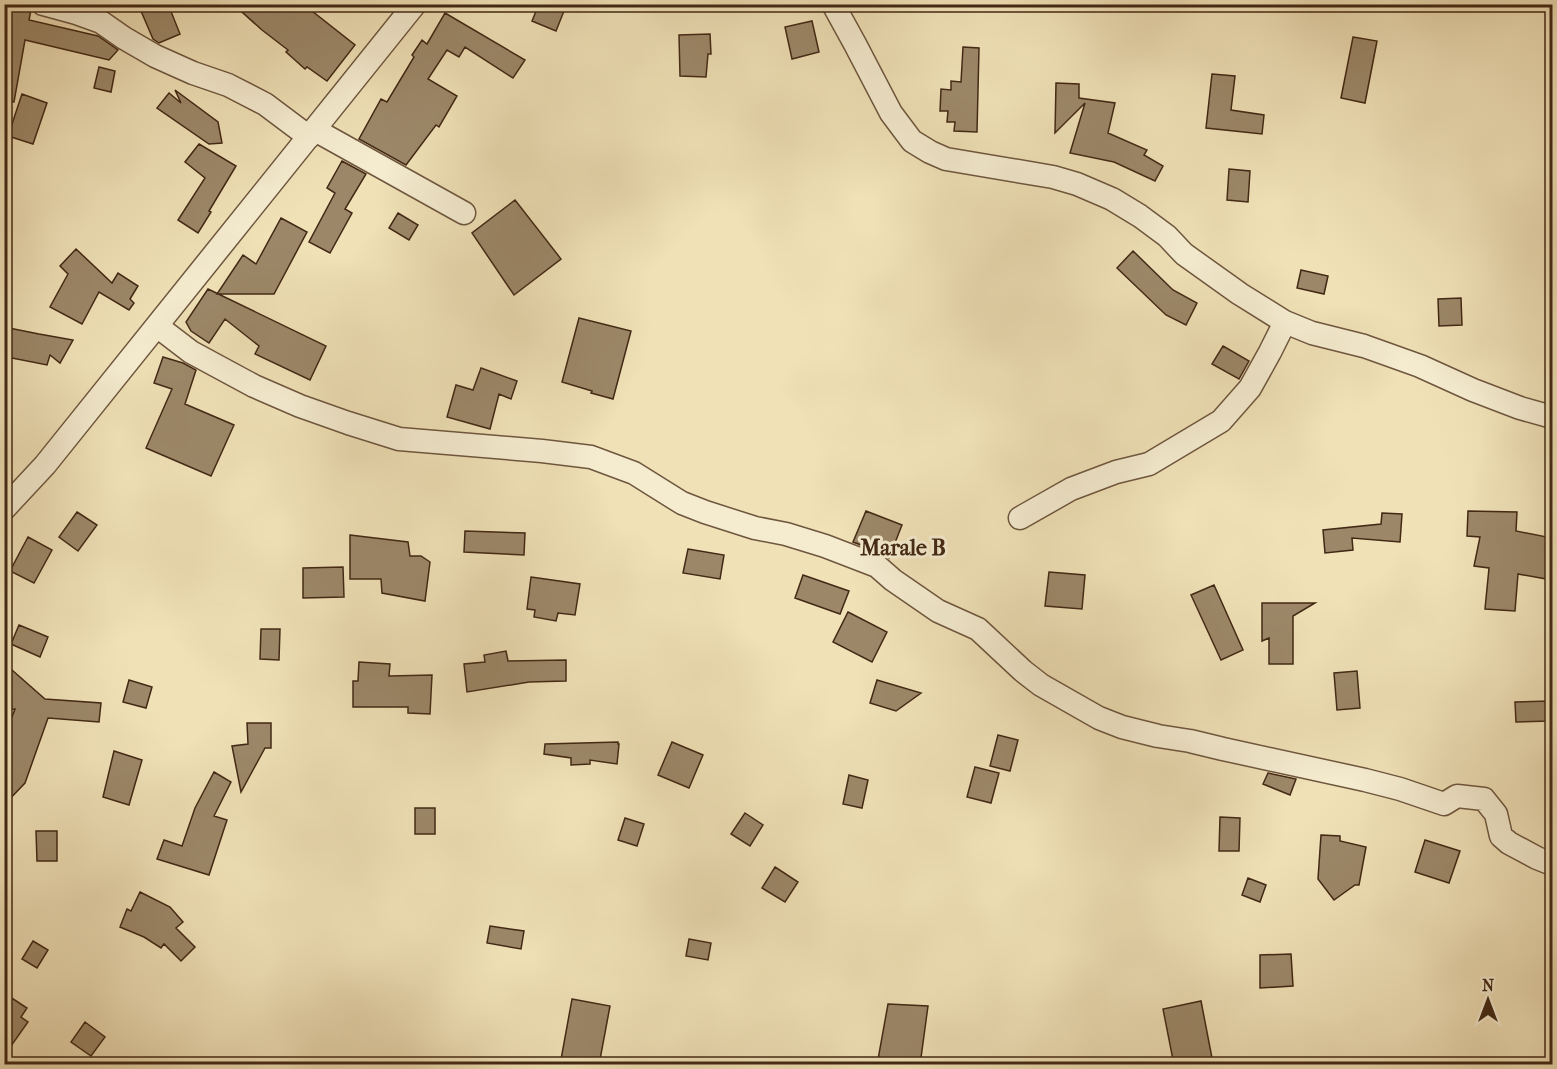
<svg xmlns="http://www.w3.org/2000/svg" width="1557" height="1069" font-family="'IM FELL French Canon',serif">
  <rect width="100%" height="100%" fill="#f0e1b7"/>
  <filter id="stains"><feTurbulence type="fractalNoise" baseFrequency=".00333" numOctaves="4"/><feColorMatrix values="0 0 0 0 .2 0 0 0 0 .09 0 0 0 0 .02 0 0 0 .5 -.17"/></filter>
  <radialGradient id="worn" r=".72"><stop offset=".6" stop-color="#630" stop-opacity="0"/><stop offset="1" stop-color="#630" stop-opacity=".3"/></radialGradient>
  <path fill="#9c8869" stroke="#422815" stroke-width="1.5" d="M138,4H168L180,34L159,43L153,39Z
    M233,4H303L355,45L327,81L307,67L305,69L286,52L288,50L262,30Z
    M539,4H548L564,11L556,31L532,21Z
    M4,6L31,10L29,20L98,36L118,50L109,60L25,40L14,102L4,101Z
    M445,13L525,60L513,78L465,47L459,57L447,50L428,79L457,96L439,127L436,125L406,165L359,139L381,99L387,102L414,57L412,55L422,40L427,44Z
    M812,21L819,52L792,59L785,27Z
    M710,34L711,54H708L706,77L680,76L679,35Z
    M1353,37L1377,41L1365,103L1341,98Z
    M963,47L979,48L977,132L954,131L955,122H947L948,111H940L941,89L951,90V81L961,82Z
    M99,67L115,71L111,92L94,88Z
    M1212,74L1235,76L1231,110L1264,115L1262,134L1206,128Z
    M1056,83L1079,84V98L1115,103L1108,133L1147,150L1144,155L1163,166L1155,181L1114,162L1070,153L1085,103L1055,133Z
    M175,90L218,122L222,143L209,144L157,108L169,93L181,103Z
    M22,94L47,103L33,144L8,136Z
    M199,144L236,166L209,211L211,212L198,233L178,220L205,178L185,162Z
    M342,161L366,174L345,209L352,213L330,253L309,242L335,193L327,188Z
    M1229,169L1250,171L1248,202L1227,200Z
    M515,200L561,259L514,295L472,233Z
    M398,213L418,225L409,240L389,228Z
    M281,218L307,232L274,294H217L243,255L256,264Z
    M76,249L112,283L118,273L138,286L130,299L134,303L129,310L99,292L82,324L50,307L68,274L60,266Z
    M1133,251L1173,290L1197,303L1186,325L1166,315L1117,268Z
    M1301,270L1328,276L1324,294L1297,288Z
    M208,289L326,346L310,380L255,354L259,346L225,319L209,343L191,331L186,322Z
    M1461,298L1462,325L1439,326L1438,299Z
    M579,318L631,331L613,399L591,393L592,391L562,382Z
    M4,327L39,334L73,340L60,363L50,355L47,365L12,358L4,357Z
    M1223,346L1249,361L1239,379L1212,364Z
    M163,357L183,363L196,370L185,404L234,425L211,476L146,448L172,389L154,383Z
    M481,368L517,381L511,399L499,394L490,429L447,417L456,385L473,390Z
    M866,511L902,525L889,558L882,553L853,542Z
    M1468,511L1517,512L1516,531L1552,538V580L1518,574L1515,611L1485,609L1489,568L1474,566L1480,537L1467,536Z
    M77,512L97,525L78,551L59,537Z
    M1382,513L1402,514L1400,542L1352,538L1353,550L1325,553L1323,530L1381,524Z
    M465,531L525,533L524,555L464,552Z
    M350,535L408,542L410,556H421L430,562L425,601L382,593L381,579H350Z
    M28,537L52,550L34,583L10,571Z
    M688,549L724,555L720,579L683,573Z
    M343,567L344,597L303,598V568Z
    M1049,572L1085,575L1082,609L1045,606Z
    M803,575L849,591L840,614L795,598Z
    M531,577L580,584L575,615L558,613L556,621L534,617L535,610L527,609Z
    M1214,585L1243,650L1221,660L1191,595Z
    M1262,603H1315L1293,616V664H1269V638L1262,641Z
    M848,612L887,632L872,662L833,642Z
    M19,625L48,637L40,657L11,644Z
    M261,629H280L279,660L260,659Z
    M506,651L508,661L566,660V681L529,682L467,692L464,664L485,662L484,655Z
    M359,662L390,664L389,676L432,675L430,714L408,713V707H353V681H358Z
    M4,663L45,699L101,703L99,722L48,718L25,783L4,805V737L15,709L4,710Z
    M1357,671L1360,708L1337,710L1334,673Z
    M129,680L152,687L146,708L123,702Z
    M877,680L921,693L896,711L870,703Z
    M1548,701L1549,721L1516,722L1515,702Z
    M247,723H271V748H265L241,792L232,746L248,744Z
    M998,735L1018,740L1010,771L990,766Z
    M618,742V744H619L617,764L590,760V764L571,765V758L544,754L545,744Z
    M672,742L703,755L689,788L658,775Z
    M114,751L142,760L129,805L103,797Z
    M975,767L999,773L991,803L967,797Z
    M214,772L231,782L214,816L227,820L209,875L157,859L164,840L182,846L195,808Z
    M1268,773L1296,779L1290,795L1263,784Z
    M849,775L868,780L862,808L843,804Z
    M415,808H435V834H415Z
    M745,813L763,825L750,846L731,834Z
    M1220,817L1240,818L1239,851H1219Z
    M625,818L644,824L637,846L618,840Z
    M36,831H57V861H37Z
    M1321,835L1340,836V841L1366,847L1359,885H1355L1334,900L1318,879Z
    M1425,840L1460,851L1449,883L1415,872Z
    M775,867L798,882L785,902L762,888Z
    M1248,878L1266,885L1260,902L1242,895Z
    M140,892L170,907L183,922L176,928L195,947L181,961L164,944L161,948L144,937L120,927L127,909L131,911Z
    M490,926L524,931L521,949L487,943Z
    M689,939L711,943L708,960L686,956Z
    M33,941L48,950L37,968L22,959Z
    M1291,954L1293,986L1260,988V955Z
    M4,993L27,1008L21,1017L28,1022L4,1056Z
    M572,999L610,1006L599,1065H560Z
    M1201,1001L1212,1058L1174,1065L1163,1009Z
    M888,1004L928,1006L920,1065H877Z
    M85,1022L105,1037L91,1056L71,1042Z"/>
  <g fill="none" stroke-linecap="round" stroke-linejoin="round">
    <g stroke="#6e563e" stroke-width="25">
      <path id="minor" d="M43,4L76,13L101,22L124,38L155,56L193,73L228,85L265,104L309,137
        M833,4L855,44L891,113L912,141L930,152L946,159L1053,177L1077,184L1112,199L1140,216L1167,236L1184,254L1240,294L1285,322L1312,333L1364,346L1420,366L1473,390L1520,408L1552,417
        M315,130L464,213
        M157,326L191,352L254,386L300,406L348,423L399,439L542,451L591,457L634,473L682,503L705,512L755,528L786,534L825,546L877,566L893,580L938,611L978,629L1023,671L1041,685L1099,718L1122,727L1158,736L1190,741L1223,749L1365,780L1400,789L1444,804L1457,796L1484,799L1496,814L1501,836L1509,843L1537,858L1552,864
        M4,509L45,465L415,4
        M1020,518L1071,489L1116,472L1149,464L1221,421L1250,388L1270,352L1285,322"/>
    </g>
    <use href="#minor" stroke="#f5ecd0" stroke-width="22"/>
  </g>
  <g text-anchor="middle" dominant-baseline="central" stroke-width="6" stroke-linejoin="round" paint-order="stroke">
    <g font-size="22" font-weight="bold" fill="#422815" stroke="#f5ecd0">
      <text x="903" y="548">Marale B</text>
    </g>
  </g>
  <rect width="1557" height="1069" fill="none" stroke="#f0e1b7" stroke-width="24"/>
  <rect x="6" y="6" width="1545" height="1057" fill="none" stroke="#422815" stroke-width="3"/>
  <rect x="12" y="12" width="1533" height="1045" fill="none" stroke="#422815" stroke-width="1.5"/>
  <g transform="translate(1488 1000)" stroke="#f5ecd0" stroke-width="4.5" paint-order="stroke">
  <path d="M0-4.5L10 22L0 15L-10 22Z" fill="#422815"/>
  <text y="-9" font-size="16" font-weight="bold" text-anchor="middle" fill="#422815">N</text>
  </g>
  <rect width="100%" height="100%" filter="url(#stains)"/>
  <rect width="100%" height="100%" fill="url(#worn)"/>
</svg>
